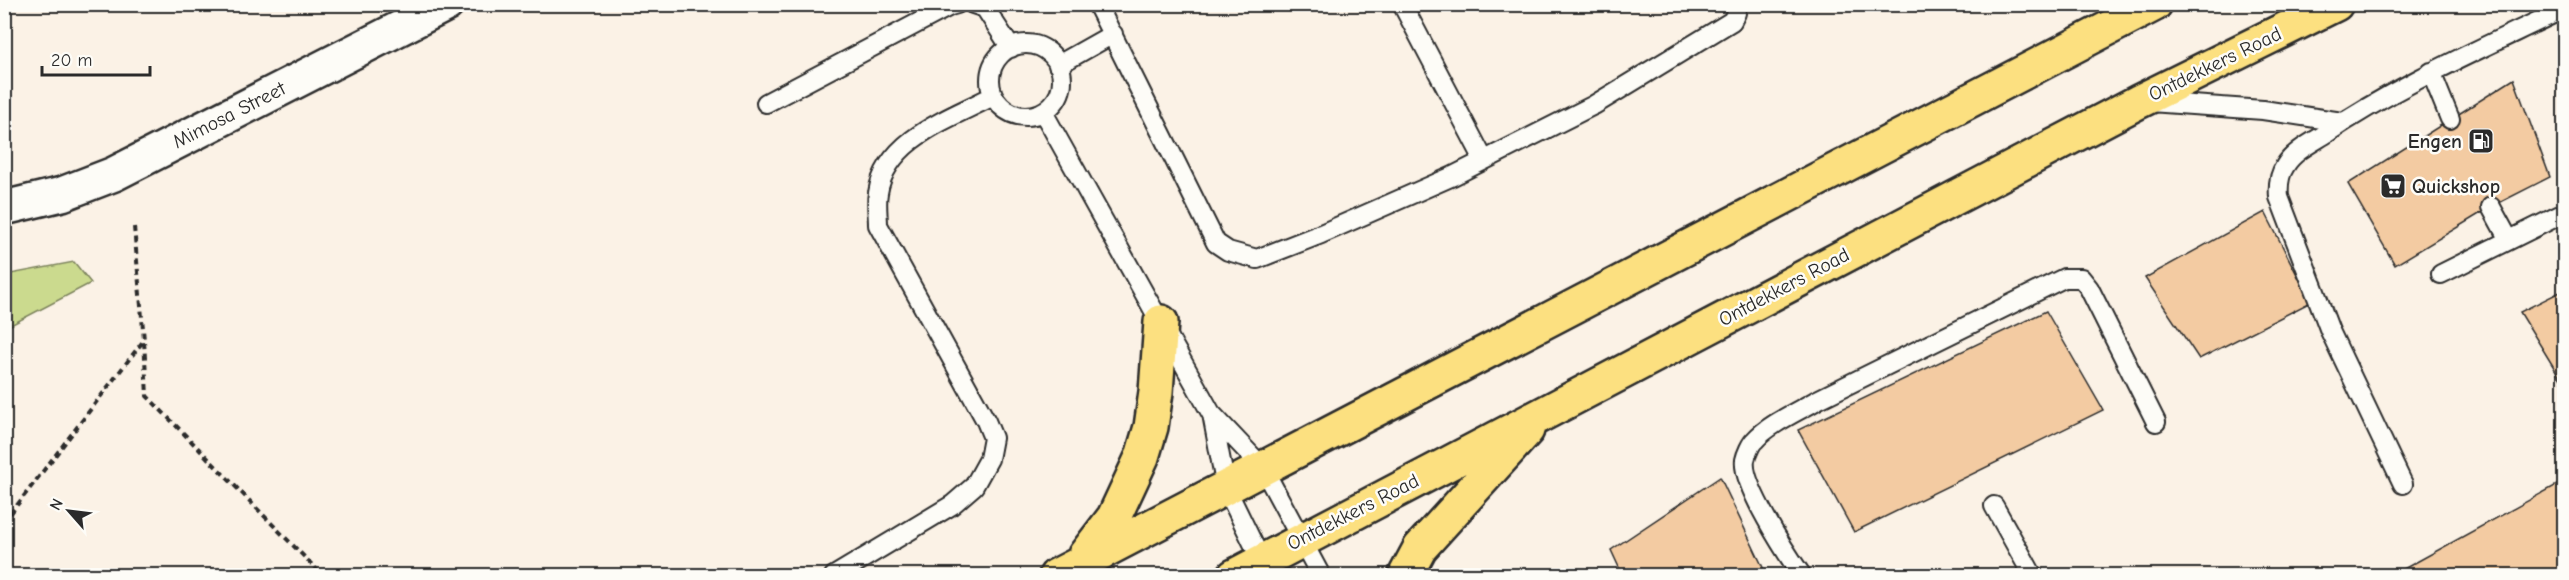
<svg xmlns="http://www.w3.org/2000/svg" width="2569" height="580" font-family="'Comic Neue',sans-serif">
  <rect width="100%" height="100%" fill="#fbf2e6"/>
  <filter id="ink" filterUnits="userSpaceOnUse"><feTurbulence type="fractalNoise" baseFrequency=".0167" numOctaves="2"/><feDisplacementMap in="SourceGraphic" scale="12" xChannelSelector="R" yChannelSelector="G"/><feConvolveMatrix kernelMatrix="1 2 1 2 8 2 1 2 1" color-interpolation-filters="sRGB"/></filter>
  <g filter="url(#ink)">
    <path fill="#cbda8e" stroke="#7b825c" stroke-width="1.5" d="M74,262L91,283L5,328V275Z"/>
    <path fill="#f3cba2" stroke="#2b2b2b" stroke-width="1.5" d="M2514,79L2550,177L2491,207L2395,265L2348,184Z
      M2265,212L2311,302L2199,359L2145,278Z
      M2564,290V384L2520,312Z
      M2046,311L2103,410L1854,532L1798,430Z
      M1720,477L1767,576H1623L1611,550Z
      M2564,481V576H2391Z"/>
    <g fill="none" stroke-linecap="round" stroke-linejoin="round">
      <g stroke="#2b2b2b" stroke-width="22">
        <path id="lane" d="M973,4L985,8L1011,48
          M1097,4L1216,243L1228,251L1257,259L1321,234L1453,176L1594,105L1732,21L1736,13L1735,4
          M1402,4L1484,160
          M990 80a36 36 0 1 1 72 0a36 36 0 1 1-72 0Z
          M1058,65L1113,34
          M2431,72L2450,119
          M2150,102L2263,110L2342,122
          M766,103L950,6L957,4
          M1043,112L1211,413L1263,468L1321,576
          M2491,207L2509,240
          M2441,274L2564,213
          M1212,414L1226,488L1265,568
          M2403,484L2330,331L2279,197C2278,186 2279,175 2285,166C2293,152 2311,143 2324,135C2396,86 2476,51 2555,13L2564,11
          M1994,506L2033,576
          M834,576L952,505L974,486L989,459L993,438L986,421L878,225C878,215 876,203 878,193C886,139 951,118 993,96
          M1802,576C1787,554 1741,484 1745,460C1746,455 1751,443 1755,440C1769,424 1799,411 1817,400L2064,278H2081L2089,288L2156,422"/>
      </g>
      <g stroke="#2b2b2b" stroke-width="38">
        <path id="street" d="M4,208L62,194L114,174L447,4"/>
      </g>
      <g stroke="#2b2b2b" stroke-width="38">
        <path id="primary" d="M1085,555L1114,517L1142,457L1151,427L1156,392L1161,322
          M1056,576L2155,4
          M1234,576L2138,102L2336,4
          M1405,576L1420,548L1527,430"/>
      </g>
      <path stroke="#2b2b2b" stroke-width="4" stroke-dasharray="6 4.5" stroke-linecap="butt" d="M134,227L144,340L147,396L323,576
        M4,522L144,340"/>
      <use href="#lane" stroke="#fdfcf7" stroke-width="18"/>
      <use href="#street" stroke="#fdfcf7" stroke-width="33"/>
      <use href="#primary" stroke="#fce080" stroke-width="33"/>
    </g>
  </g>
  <defs>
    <g id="fuel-square" transform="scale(1.35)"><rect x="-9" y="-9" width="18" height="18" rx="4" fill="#2b2b2b" stroke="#fdfcf7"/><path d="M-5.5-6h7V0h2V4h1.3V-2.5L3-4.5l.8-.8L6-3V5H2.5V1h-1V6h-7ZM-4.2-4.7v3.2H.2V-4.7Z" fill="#fff"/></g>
    <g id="supermarket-square" transform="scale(1.35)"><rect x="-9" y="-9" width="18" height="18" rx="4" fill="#2b2b2b" stroke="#fdfcf7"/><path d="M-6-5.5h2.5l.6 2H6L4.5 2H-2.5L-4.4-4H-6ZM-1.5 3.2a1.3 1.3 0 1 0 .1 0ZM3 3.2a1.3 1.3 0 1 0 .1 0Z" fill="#fff"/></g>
  </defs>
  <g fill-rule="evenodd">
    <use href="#fuel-square" x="2481" y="141"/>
    <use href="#supermarket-square" x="2393" y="186"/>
  </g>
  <g text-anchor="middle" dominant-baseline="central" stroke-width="5" stroke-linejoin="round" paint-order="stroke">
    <g font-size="20" fill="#2b2b2b" stroke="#fdfcf7">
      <text transform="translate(2215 64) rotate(-26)">Ontdekkers Road</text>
      <text transform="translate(229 115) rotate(-27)">Mimosa Street</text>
      <text transform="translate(1784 287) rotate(-28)">Ontdekkers Road</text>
      <text transform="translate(1353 512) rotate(-27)">Ontdekkers Road</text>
    </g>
    <g font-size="20" font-weight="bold" fill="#2b2b2b" stroke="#fdfcf7" text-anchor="end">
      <text x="2462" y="141">Engen</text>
      <text x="2412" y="186" text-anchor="start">Quickshop</text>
    </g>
  </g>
  <rect width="2569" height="580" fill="none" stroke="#fdfcf7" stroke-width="24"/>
  <rect x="12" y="12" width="2545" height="556" fill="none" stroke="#2b2b2b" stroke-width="2" filter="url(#ink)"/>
  <g transform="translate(69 511) rotate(298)" stroke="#fdfcf7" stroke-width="4.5" paint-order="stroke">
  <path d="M0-4.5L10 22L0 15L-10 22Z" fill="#2b2b2b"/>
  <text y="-9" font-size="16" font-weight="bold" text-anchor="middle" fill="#2b2b2b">N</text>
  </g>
  <path d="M42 66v9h108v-9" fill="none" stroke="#2b2b2b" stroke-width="3"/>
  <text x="51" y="66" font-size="18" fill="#2b2b2b" stroke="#fdfcf7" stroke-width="4.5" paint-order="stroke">20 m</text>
</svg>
